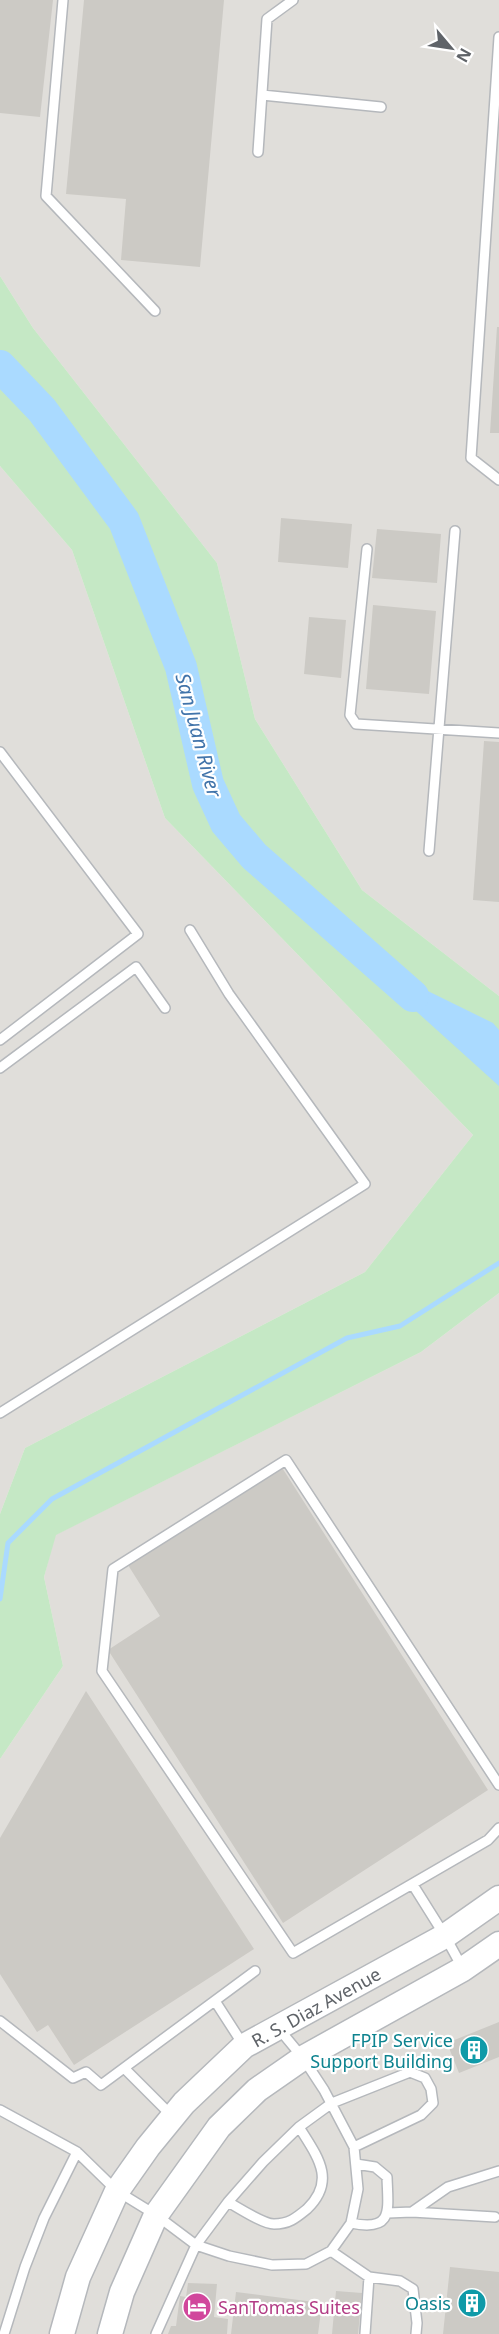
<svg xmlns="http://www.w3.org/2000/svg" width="499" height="2334" font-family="'Noto Sans',sans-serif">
  <rect width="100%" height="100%" fill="#f1efe8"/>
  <path fill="#e0deda" d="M0,0H499V996L362,890L255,719L217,563L33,328L0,276Z
    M0,466L72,550L165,818L473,1135L365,1272L25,1448L0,1514Z
    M499,1293V2334H0V1759L63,1666L44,1577L55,1535L421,1352Z"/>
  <path fill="#c5e8c5" d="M0,276L33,328L217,563L255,719L362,890L499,996V1293L421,1352L56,1535L44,1577L63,1666L0,1759V1514L25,1448L365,1272L473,1135L165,818L72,550L0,466Z"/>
  <path fill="#aadaff" d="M381,968L493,1023L499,1030V1086L407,1003Z"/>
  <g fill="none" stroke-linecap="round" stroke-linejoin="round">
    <path stroke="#aadaff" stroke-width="5" d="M0,1599L8,1543L52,1499L347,1338L400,1326L499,1263"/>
    <path stroke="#aadaff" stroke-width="32" d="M0,366L42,410L124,521L181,667L208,784L226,823L254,856L413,996"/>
  </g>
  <path fill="#cccac5" d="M0,0H53L40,117L0,113Z
    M84,0H224L200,267L121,260L126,199L66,194Z
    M497,327H499V433H490Z
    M281,518L352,524L348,568L278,562Z
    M377,529L441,534L437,583L372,578Z
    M373,605L436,611L429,694L366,689Z
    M309,617L346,620L341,678L304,674Z
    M484,741L499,742V902L473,900Z
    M281,1466L488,1790L283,1923L108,1650L160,1616L128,1565Z
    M86,1691L254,1949L74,2065L48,2025L37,2032L0,1974V1838Z
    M499,2022V2057L459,2073L447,2043Z
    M450,2267L499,2272V2334H443Z
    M188,2283L217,2284L214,2317L228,2319L227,2334H168L171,2326H176L180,2296L186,2297Z
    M336,2291L362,2293L358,2334H332Z
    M236,2292L322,2303L318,2334H231Z"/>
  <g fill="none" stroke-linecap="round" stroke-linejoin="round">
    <g stroke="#b5b8bc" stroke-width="12">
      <path id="service" d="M63,0L46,196L155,311
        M499,37L471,458L499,480
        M262,95L381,107
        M258,152L267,19L293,0
        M367,549L350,715L356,724L499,733
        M0,752L138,934L0,1040
        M429,851L455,531
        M0,1068L136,967L165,1008
        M0,1413L365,1184L229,994L190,930
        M499,1785L286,1460L113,1569L102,1671L293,1953L488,1840L499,1828
        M413,1885L445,1936L462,1967
        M215,2001L244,2046
        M0,2021L73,2078L86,2072L101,2085L255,1971
        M125,2069L172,2116
        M0,2110L77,2152L117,2191L156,2215L196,2245L229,2256L272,2265L306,2264L331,2251L351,2223L358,2189L354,2147L324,2090L303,2058L279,2029
        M228,2202C239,2208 263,2224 274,2224C289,2224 296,2218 307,2209C337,2180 317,2156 299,2127
        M412,2212L495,2217
        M388,2213L412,2212L448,2187L499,2171
        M351,2223C394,2232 388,2210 387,2177L375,2167L356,2164
        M331,2251L369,2277L400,2281L413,2289L417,2323L416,2334
        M4,2334L25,2267L44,2218L77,2152
        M156,2334L196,2245L228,2202L263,2162L299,2127L332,2103L410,2072L425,2078L431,2089L433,2103L421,2115L354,2147
        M365,2334L369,2277"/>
    </g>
    <g stroke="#b5b8bc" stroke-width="27">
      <path id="tertiary" d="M62,2334L78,2277L117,2191L148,2147L184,2103L244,2046L445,1936L499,1898
        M110,2334L122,2292L156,2215L219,2127L257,2090L303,2058L463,1969L499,1944"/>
    </g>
    <use href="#service" stroke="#fff" stroke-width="9"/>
    <use href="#tertiary" stroke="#fff" stroke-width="24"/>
  </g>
  <defs>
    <g id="building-disc" transform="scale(1.5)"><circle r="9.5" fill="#0f9aa8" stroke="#fff"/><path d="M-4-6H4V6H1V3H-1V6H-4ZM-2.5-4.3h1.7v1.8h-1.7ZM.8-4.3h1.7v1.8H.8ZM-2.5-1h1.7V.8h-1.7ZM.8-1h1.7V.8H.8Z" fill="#fff"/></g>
    <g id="hotel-disc" transform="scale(1.5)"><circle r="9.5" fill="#d1479c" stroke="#fff"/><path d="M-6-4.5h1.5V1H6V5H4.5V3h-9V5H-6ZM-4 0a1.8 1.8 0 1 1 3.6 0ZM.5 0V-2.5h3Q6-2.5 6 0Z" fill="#fff"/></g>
  </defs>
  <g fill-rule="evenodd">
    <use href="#building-disc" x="474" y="2050"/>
    <use href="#building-disc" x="472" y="2303"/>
    <use href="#hotel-disc" x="197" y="2307"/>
  </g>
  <g text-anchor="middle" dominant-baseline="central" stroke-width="4.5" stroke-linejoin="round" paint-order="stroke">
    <g font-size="18" fill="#5f6368" stroke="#fff">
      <text transform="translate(316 2007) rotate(-29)">R. S. Diaz Avenue</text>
    </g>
    <g font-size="18" fill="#0d838f" stroke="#fff" text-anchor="end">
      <text x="453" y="2040">FPIP Service<tspan x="453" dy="21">Support Building</tspan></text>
      <text x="451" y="2303">Oasis</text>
    </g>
    <g font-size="18" fill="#b23c85" stroke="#fff" text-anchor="start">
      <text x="218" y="2307">SanTomas Suites</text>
    </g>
    <g font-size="20" font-style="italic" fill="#4174aa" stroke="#fff">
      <text transform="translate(199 735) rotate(75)">San Juan River</text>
    </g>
  </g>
  <g transform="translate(451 48) rotate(119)" stroke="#ffffff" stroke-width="4.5" paint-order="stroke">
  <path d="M0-4.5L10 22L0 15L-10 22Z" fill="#5f6368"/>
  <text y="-9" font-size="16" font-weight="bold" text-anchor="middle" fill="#5f6368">N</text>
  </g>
</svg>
